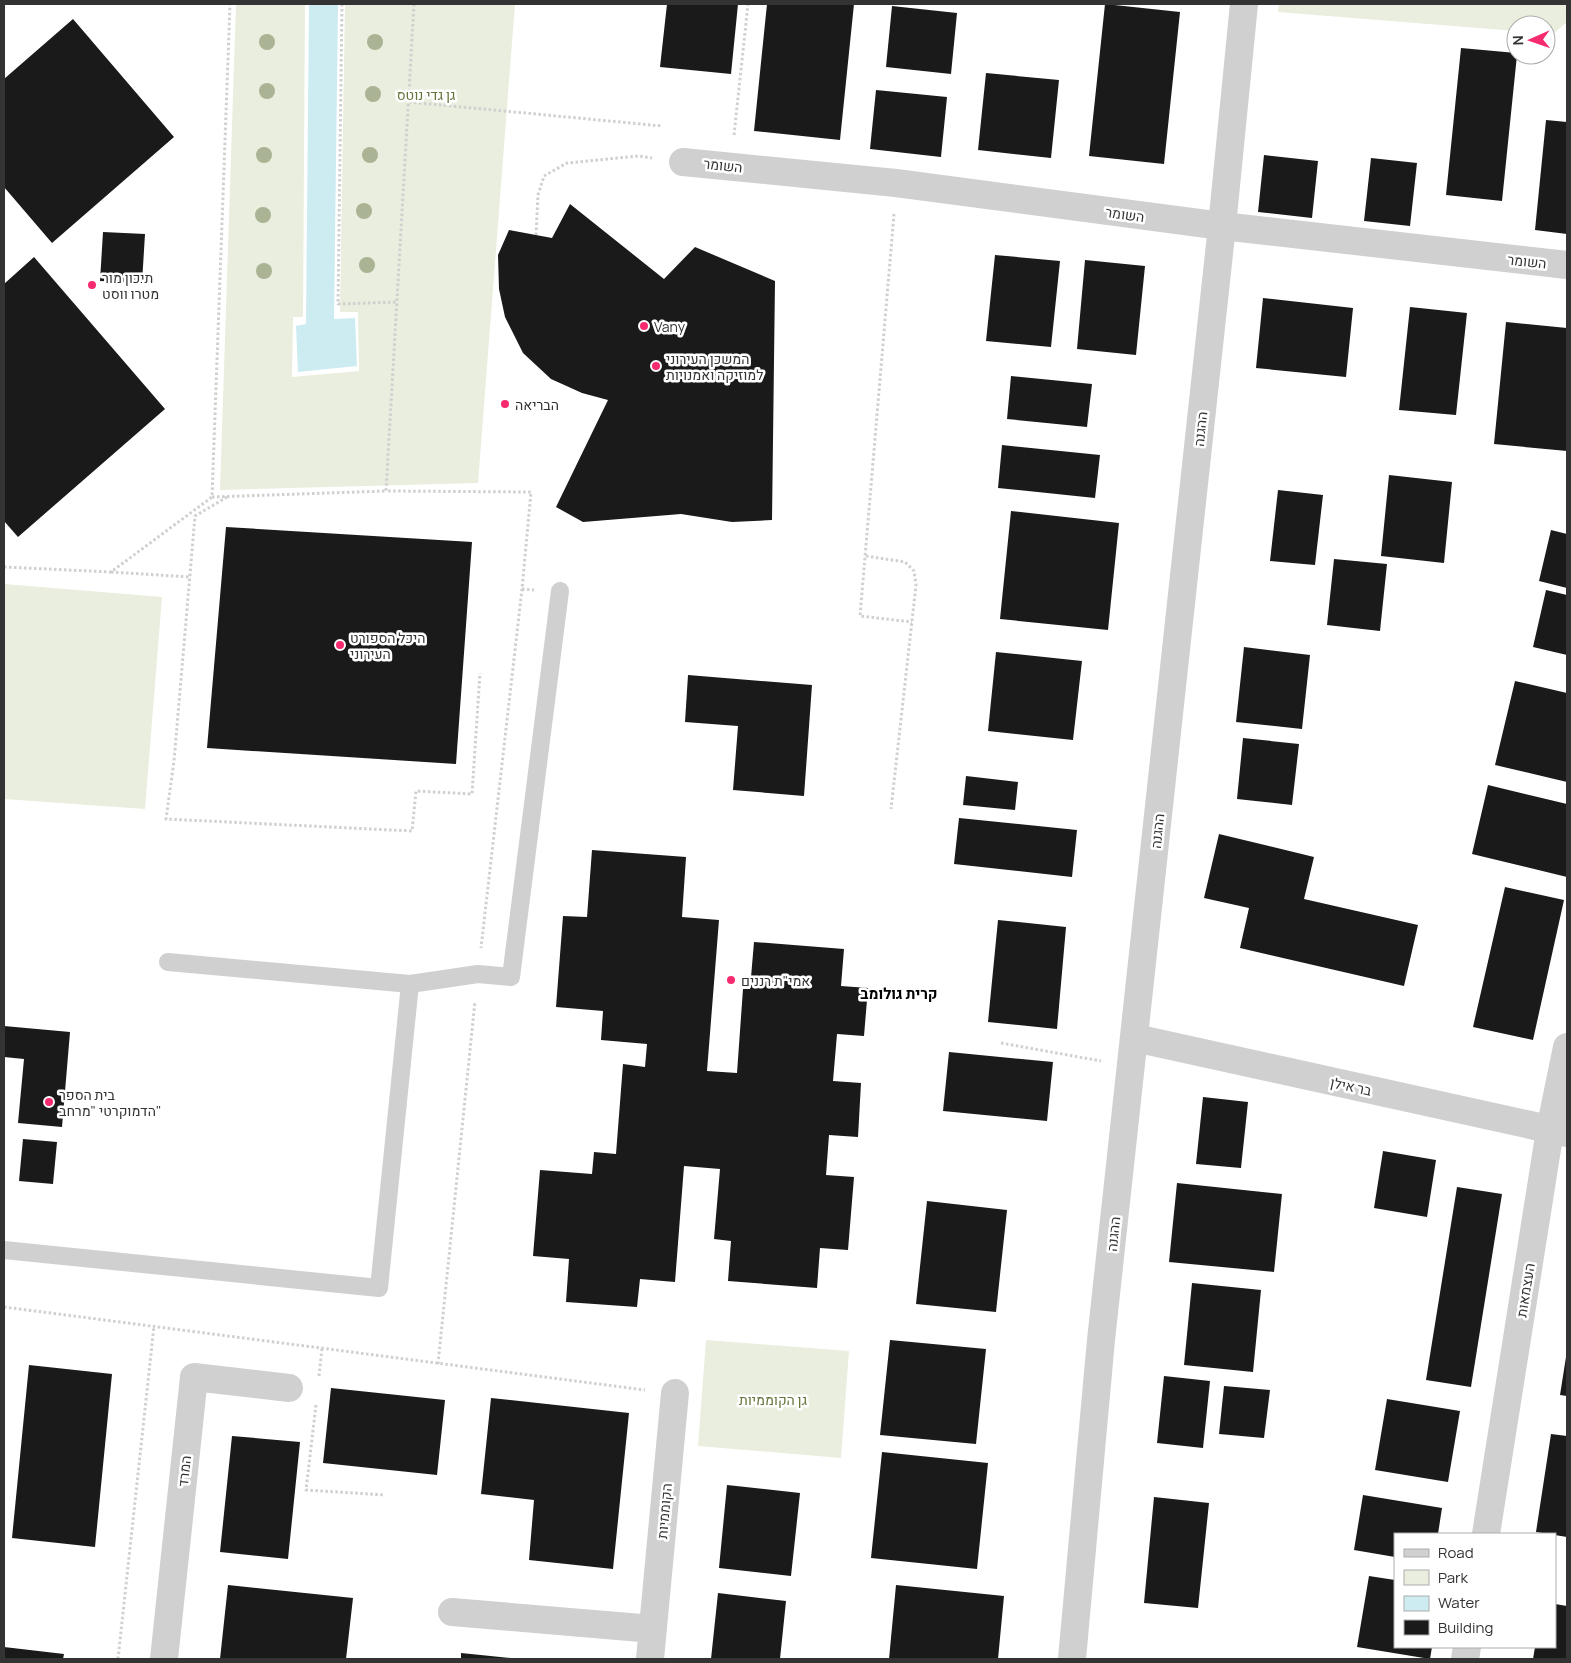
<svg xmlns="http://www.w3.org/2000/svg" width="1571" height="1663" font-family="Manrope,Heebo,sans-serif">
  <rect width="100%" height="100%" fill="#fff"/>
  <path fill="#eaeede" d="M236,4H305L303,317H293L292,377L359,371L358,312H340L345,4H515L478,483L220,490Z
    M1279,4H1567V22L1553,34L1546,33V25H1516V31L1278,12Z
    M4,584L162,597L145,809L4,799Z
    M706,1340L849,1351L841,1458L698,1446Z"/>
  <path fill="#ccecf1" d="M309,4H338L334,319L355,318L357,366L298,372L296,326L306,324Z"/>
  <path fill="#1a1a1a" d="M667,4H738L731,74L660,67Z
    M767,4H854L840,140L754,131Z
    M1105,4L1180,12L1164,164L1089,156Z
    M892,6L957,13L951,74L886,67Z
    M73,19L174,137L52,243L4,187V79Z
    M1461,48L1516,53L1517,55L1502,201L1446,195Z
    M986,73L1059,80L1051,158L978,150Z
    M876,90L947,97L941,157L870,149Z
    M1546,120L1567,122V234L1535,230Z
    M1264,155L1318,161L1312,218L1258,212Z
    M1371,158L1417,163L1410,226L1364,221Z
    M570,204L664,279L695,247L775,281L772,520L732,522L681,514L583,522L556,507L608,400L582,393L551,379L523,353L505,317L499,289L498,255L509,230L552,238Z
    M103,232L145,234L142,283L100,281Z
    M995,255L1060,261L1051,347L986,341Z
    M34,257L165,409L18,537L4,521V284Z
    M1085,260L1145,266L1136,355L1077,349Z
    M1263,298L1353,308L1346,377L1256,368Z
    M1410,307L1467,313L1456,415L1399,410Z
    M1506,322L1567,328V451L1494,444Z
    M1011,376L1092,384L1087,427L1007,419Z
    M1002,445L1100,455L1095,498L998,488Z
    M1389,475L1452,482L1444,563L1381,556Z
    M1278,490L1323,495L1315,565L1270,561Z
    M1011,511L1119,523L1108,630L1000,619Z
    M226,527L472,542L456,764L207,748Z
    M1551,530L1567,534V588L1539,581Z
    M1334,559L1387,564L1380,631L1327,625Z
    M1546,590L1567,595V655L1533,647Z
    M1244,647L1310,655L1302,729L1236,722Z
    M996,652L1082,661L1073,740L988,731Z
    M688,675L812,685L804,796L733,790L738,726L685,722Z
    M1515,681L1567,693V782L1495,765Z
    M1243,738L1299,744L1292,805L1237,799Z
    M966,776L1018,782L1015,810L963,805Z
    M1488,785L1567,804V877L1472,854Z
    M959,818L1077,830L1072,877L954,864Z
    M1219,834L1314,857L1304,899L1418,925L1404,986L1240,948L1249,908L1204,898Z
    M592,850L686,857L682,917L719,920L707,1071L737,1073L743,989H750L754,942L844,949L841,986L868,988L864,1036L837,1034L833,1081L861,1083L858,1137L829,1135L826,1175L854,1177L848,1250L820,1248L817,1288L728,1281L731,1241L714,1239L720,1169L684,1166L675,1282L640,1279L637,1307L566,1302L569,1259L533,1256L540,1170L592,1174L594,1152L616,1154L623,1064L645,1067L647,1044L601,1040L603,1011L556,1007L563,916L587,917Z
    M1505,887L1564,900L1533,1040L1473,1027Z
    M998,920L1066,927L1057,1029L988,1022Z
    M4,1026L70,1032L62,1127L18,1123L24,1059L4,1057Z
    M949,1052L1053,1062L1047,1121L943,1111Z
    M1203,1097L1248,1102L1241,1168L1196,1164Z
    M23,1139L57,1142L53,1184L19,1181Z
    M1383,1151L1436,1160L1427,1217L1374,1208Z
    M1177,1183L1282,1194L1274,1272L1169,1262Z
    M1457,1187L1502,1194L1471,1387L1426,1380Z
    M927,1201L1007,1210L996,1312L916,1304Z
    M1192,1283L1261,1290L1253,1372L1184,1365Z
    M890,1340L986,1349L976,1444L880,1435Z
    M1566,1357H1567V1396L1560,1395Z
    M29,1365L112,1374L95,1547L12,1538Z
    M1164,1376L1210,1381L1203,1448L1157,1443Z
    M1224,1386L1270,1390L1264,1438L1219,1434Z
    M331,1388L445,1400L437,1475L323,1463Z
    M491,1398L629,1413L613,1569L529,1560L534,1500L481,1494Z
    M1387,1399L1460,1411L1448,1482L1375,1470Z
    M1551,1434L1567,1436V1537L1536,1532Z
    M232,1436L300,1442L288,1559L220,1552Z
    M882,1452L988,1463L977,1569L871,1558Z
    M727,1485L800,1493L791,1576L719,1568Z
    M1363,1495L1442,1508L1438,1534H1395V1557L1354,1550Z
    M1154,1497L1209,1503L1198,1608L1144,1603Z
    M1369,1576L1395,1580V1647H1432L1430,1659L1357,1647Z
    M228,1585L353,1598L346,1659H220Z
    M896,1585L1004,1596L998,1659H889Z
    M718,1593L786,1601L780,1659H711Z
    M1555,1604L1567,1606V1659H1533L1535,1647H1555Z
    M4,1647L64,1654L63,1659H4Z
    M461,1653L511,1658V1659H461Z"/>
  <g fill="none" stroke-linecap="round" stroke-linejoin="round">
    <path stroke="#d0d0d0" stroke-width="3" stroke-dasharray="2.5 2.5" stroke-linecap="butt" d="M342,4L338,304L397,302
      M414,4L386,491L531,492L522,589L481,948
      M409,102L662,126
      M734,135L748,4
      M894,214L860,616L912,622
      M536,235L538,195L544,176L567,163L639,156L652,158
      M212,497L386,491
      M227,497L195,516L174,761L166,819L412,831L416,791L472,794L480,673
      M866,556L905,562L914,571L916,585L891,809
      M4,567L111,572L212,497L230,4
      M111,572L190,577
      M522,589L534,590
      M1001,1043L1101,1061
      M4,1307L645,1390
      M438,1364L475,1001
      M319,1376L322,1348
      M316,1405L306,1490L385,1495
      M118,1659L154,1326"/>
    <path stroke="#d0d0d0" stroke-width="18" d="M168,962L410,984L478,974L511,977L560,591
      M4,1250L379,1288L410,984"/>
    <path stroke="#d0d0d0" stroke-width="28" d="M683,162L896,183L1222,226L1567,265
      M1135,1038L1567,1133
      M1486,1534L1550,1130L1567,1047
      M452,1612L653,1629
      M164,1659L194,1377L289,1388
      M650,1659L675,1393
      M1072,1659L1101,1340L1222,226L1244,4
      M1465,1659L1467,1647"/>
  </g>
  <g fill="#aab393">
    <circle cx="267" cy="42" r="8"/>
    <circle cx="375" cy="42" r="8"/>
    <circle cx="267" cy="91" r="8"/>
    <circle cx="373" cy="94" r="8"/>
    <circle cx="264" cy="155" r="8"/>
    <circle cx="370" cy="155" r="8"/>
    <circle cx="364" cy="211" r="8"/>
    <circle cx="263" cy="215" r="8"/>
    <circle cx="367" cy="265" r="8"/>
    <circle cx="264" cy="271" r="8"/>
  </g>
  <g fill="#f52a6f" stroke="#fff" stroke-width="2">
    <circle cx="92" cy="285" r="5"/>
    <circle cx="644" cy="326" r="5"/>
    <circle cx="656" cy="366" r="5"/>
    <circle cx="505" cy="404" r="5"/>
    <circle cx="340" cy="645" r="5"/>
    <circle cx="731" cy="980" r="5"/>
    <circle cx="49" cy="1102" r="5"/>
  </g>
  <g text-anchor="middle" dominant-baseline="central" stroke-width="5" stroke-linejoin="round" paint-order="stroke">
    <g font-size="14" fill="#65743b" stroke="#fff">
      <text x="426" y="94">גן גדי נוטס</text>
      <text x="773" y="1399">גן הקוממיות</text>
    </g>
    <g font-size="14" fill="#333" stroke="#fff">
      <text transform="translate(723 165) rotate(6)">השומר</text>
      <text transform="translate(1125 214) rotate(8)">השומר</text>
      <text transform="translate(1527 261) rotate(6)">השומר</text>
      <text transform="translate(1200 429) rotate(-84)">ההגנה</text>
      <text transform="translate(1157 831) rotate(-84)">ההגנה</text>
      <text transform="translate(1351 1086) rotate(12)">בר אילן</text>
      <text transform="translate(1113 1234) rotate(-84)">ההגנה</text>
      <text transform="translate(1525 1290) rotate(-81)">העצמאות</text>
      <text transform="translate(184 1471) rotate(-84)">המרד</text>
      <text transform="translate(664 1511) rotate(-85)">הקוממיות</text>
    </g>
    <g font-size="14" fill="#333" stroke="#fff" text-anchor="start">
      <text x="102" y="277">תיכון מור<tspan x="102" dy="16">מטרו ווסט</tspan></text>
      <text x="654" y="326">Vany</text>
      <text x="666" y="358">המשכן העירוני<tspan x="666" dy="16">למוזיקה ואמנויות</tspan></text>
      <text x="515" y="404">הבריאה</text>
      <text x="350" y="637">היכל הספורט<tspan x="350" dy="16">העירוני</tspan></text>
      <text x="741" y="980">אמי"ת רננים</text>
      <text x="59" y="1094">בית הספר<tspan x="59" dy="16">הדמוקרטי "מרחב"</tspan></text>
    </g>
    <g font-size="15" font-weight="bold" fill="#000" stroke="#fff">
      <text x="899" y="993">קרית גולומב</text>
    </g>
  </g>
  <rect width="1571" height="1663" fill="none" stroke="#333333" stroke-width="10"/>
  <rect x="1394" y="1533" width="162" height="115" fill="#ffffff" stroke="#adadad"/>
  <rect x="1404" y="1549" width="25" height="8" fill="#d0d0d0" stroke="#adadad"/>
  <text x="1438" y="1558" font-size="15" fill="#333333">Road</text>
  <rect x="1404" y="1570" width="25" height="15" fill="#eaeede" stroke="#adadad"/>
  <text x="1438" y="1583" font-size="15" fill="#333333">Park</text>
  <rect x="1404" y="1596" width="25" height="15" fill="#ccecf1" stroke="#adadad"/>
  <text x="1438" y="1608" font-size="15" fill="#333333">Water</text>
  <rect x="1404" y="1620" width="25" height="15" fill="#1a1a1a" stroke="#adadad"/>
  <text x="1438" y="1633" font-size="15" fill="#333333">Building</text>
  <g transform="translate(1531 40) rotate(268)"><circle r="24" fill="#ffffff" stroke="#adadad"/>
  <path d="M0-4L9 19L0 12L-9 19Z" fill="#f52a6f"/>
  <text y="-8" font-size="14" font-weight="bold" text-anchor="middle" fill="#333333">N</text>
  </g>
</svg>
